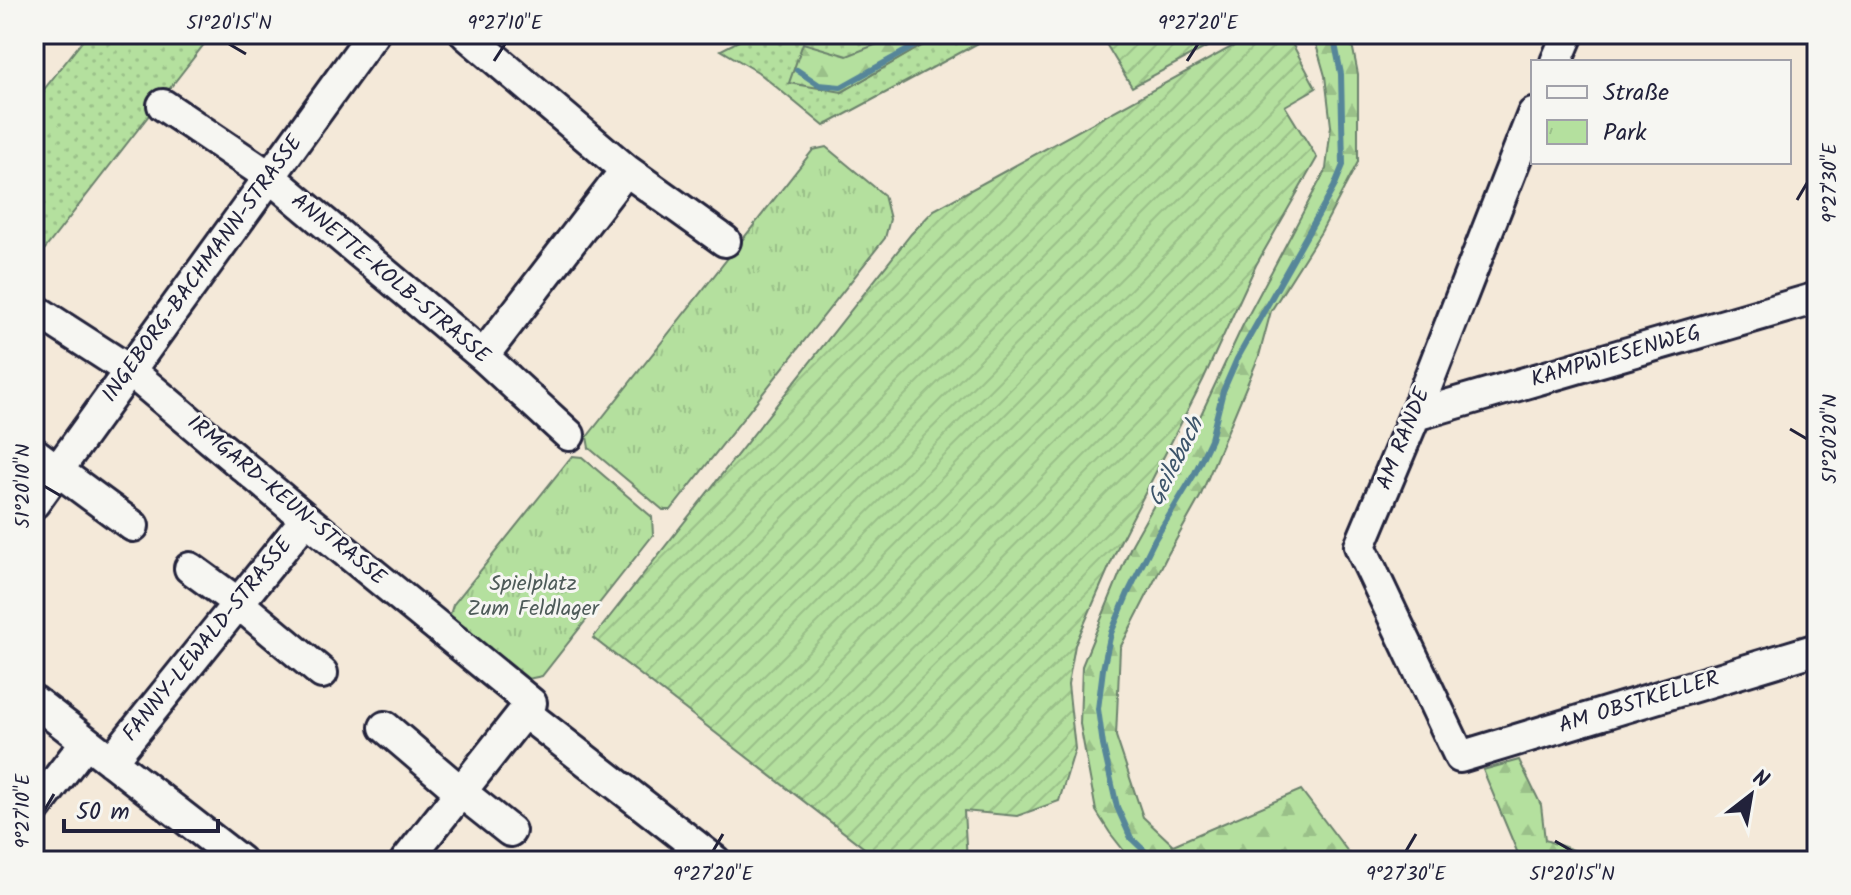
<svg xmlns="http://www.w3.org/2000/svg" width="1851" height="895" font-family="Kalam,sans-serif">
  <defs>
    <pattern id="grass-dots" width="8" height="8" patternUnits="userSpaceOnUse" patternTransform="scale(2)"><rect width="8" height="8" fill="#b4e09e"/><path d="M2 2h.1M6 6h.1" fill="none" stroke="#9ac089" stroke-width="1.8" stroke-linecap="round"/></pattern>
    <pattern id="forest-firs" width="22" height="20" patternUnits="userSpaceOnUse" patternTransform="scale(2)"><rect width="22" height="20" fill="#b4e09e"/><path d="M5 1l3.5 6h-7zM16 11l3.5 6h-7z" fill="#9ac089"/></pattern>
    <pattern id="park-tufts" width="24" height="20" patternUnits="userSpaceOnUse" patternTransform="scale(2)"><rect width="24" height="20" fill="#b4e09e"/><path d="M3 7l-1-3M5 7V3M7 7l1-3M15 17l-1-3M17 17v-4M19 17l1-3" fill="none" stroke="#9ac089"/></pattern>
    <pattern id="garden-furrows" width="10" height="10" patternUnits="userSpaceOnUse" patternTransform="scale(2)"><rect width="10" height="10" fill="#b4e09e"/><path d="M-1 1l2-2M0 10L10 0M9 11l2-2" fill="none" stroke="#9ac089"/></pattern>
  </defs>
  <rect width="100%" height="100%" fill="#f4e9d9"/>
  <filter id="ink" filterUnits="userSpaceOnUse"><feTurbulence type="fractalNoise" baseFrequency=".0125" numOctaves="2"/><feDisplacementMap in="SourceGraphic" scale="16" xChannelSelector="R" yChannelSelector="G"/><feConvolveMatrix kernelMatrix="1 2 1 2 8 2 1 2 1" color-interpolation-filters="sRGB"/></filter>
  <g filter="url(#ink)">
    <path fill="url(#grass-dots)" stroke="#6b816c" stroke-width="2" d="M88,34H212L34,263V102Z
      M752,34H890L885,41L847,57L842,92L942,34H995L824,126L758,72L721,50Z"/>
    <path fill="url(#forest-firs)" stroke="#6b816c" stroke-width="2" d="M890,34H942L842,92L789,83L803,43L847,56L885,41Z
      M1313,34H1350L1358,74V162L1321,232L1271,311L1259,356L1200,497L1167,556L1120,648L1116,736L1143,817L1173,845L1301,790L1355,861H1132L1110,833L1096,811L1080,724L1082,666L1131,546L1182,455L1242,327L1326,169L1331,126L1325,76Z
      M1519,760L1541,805L1545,840L1587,855L1594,861H1521L1483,770Z"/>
    <path fill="url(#park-tufts)" stroke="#6b816c" stroke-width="2" d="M826,147L884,195L890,219L885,238L671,510H663L589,448L587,437L813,150Z
      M572,456L582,457L652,517L653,535L542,676L528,679L449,618L453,605Z"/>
    <path fill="url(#garden-furrows)" stroke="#6b816c" stroke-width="2" d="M1100,34H1231L1132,87Z
      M1255,34H1287L1316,88L1285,106L1317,158L1256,265L1203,380L1120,542L1075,645L1068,684L1075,749L1059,801L1017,816L964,811L967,861H881L593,638L911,234L934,210Z"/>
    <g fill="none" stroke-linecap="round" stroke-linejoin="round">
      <path stroke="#568699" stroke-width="6" d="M797,70L819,85L841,87L936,34
        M1155,861L1131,838L1117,807L1103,745L1098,709L1103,669L1111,633L1128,593L1155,539L1195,473L1211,439L1223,391L1237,359L1334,187L1343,165L1341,74L1333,34"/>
      <g stroke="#22223b" stroke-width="36">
        <path id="minor" d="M466,34L626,170L725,241
          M1556,62L1568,34
          M163,105L270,177L483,356L569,435
          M1533,114L1415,415L1360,546L1460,757L1817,649
          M34,309L130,371L306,519L531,703L406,861
          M483,356L626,170
          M1415,415L1817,298
          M34,453L133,526
          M34,503L373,34
          M190,568L238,603L322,673
          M34,701L240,861
          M524,712L715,861
          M385,727L461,792L510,831
          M111,761L306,519
          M34,810L86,742"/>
      </g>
      <use href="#minor" stroke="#f6f6f2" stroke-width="30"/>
    </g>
  </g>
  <path fill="none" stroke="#22223b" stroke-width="3" d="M229,44L246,54M494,61L505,44M1187,61L1198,44M1797,200L1807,183M1790,429L1807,439M44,486L61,496M44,811L54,794M1555,841L1572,851M713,851L723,834M1406,851L1416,834"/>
  <g text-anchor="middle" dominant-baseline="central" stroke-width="6" stroke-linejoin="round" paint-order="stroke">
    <g font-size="22" fill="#22223b" stroke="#f6f6f2">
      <text transform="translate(203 269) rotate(-54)">INGEBORG-BACHMANN-STRASSE</text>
      <text transform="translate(390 279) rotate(40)">ANNETTE-KOLB-STRASSE</text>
      <text transform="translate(1616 357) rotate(-16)">KAMPWIESENWEG</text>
      <text transform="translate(1404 439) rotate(-68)">AM RANDE</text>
      <text transform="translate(286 501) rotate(40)">IRMGARD-KEUN-STRASSE</text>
      <text transform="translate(208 640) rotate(-51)">FANNY-LEWALD-STRASSE</text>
      <text transform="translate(1639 703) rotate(-17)">AM OBSTKELLER</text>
    </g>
    <g font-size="22" fill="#4e5b59" stroke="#f6f6f2">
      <text x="533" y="584">Spielplatz<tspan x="533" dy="25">Zum Feldlager</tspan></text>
    </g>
    <g font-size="24" font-style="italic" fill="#3c546a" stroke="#f6f6f2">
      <text transform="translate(1176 462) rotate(-63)">Geilebach</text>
    </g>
  </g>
  <rect width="1851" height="895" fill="none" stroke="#f6f6f2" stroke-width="88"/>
  <rect x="1531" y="60" width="260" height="104" fill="#f6f6f2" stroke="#a1a1a9" stroke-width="2"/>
  <rect x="1547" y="86" width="40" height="12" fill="#f6f6f2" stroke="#a1a1a9" stroke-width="2"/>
  <text x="1603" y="100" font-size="24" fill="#22223b">Straße</text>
  <rect x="1547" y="120" width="40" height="24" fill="url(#park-tufts)" stroke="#a1a1a9" stroke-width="2"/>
  <text x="1603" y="140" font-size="24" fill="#22223b">Park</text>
  <g transform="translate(1751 795) rotate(31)" stroke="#f6f6f2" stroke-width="6" paint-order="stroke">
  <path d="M0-6L14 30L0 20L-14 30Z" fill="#22223b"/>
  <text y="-12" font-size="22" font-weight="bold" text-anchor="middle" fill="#22223b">N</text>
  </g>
  <path d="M64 819v12h154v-12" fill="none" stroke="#22223b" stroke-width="4"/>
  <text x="76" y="819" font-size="24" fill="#22223b" stroke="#f6f6f2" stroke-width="6" paint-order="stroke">50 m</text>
  <rect x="44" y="44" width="1763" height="807" fill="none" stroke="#22223b" stroke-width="3"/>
  <g font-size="20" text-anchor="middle" fill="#22223b">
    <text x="229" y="29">51°20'15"N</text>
    <text x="505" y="29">9°27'10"E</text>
    <text x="1198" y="29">9°27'20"E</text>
    <text transform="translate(1829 183) rotate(-90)" y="7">9°27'30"E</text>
    <text transform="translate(1829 439) rotate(-90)" y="7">51°20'20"N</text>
    <text transform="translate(22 486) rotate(-90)" y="7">51°20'10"N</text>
    <text transform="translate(22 811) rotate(-90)" y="7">9°27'10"E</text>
    <text x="713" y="880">9°27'20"E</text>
    <text x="1406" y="880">9°27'30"E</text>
    <text x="1572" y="880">51°20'15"N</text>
  </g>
</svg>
